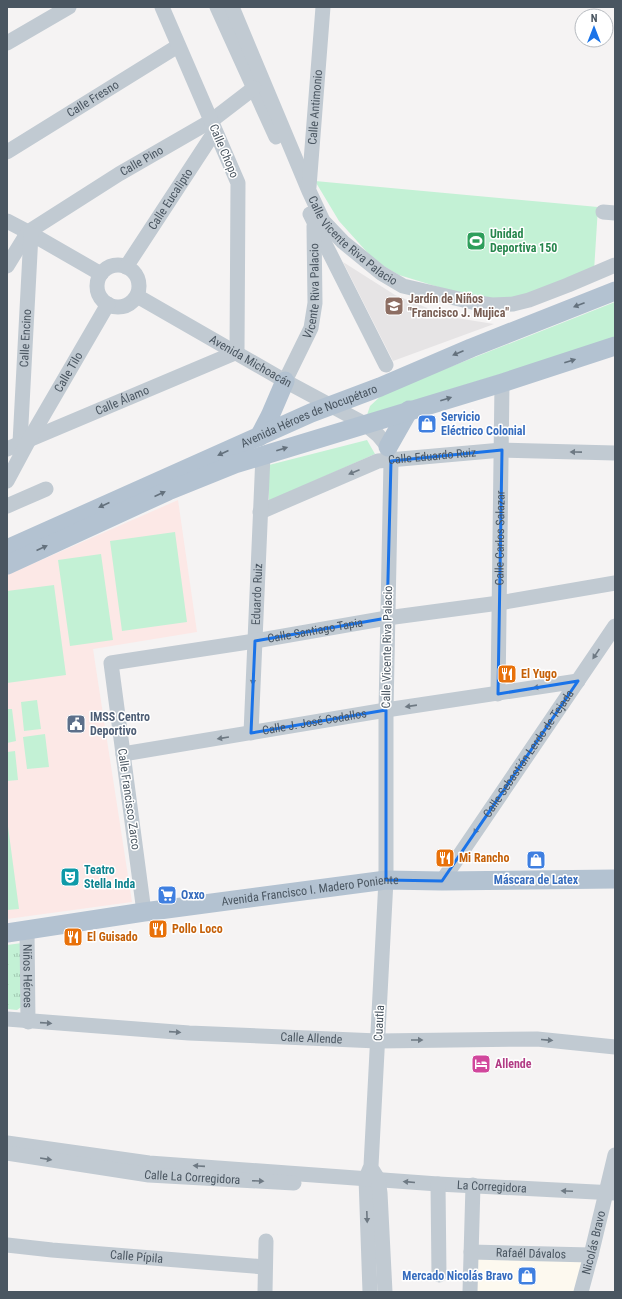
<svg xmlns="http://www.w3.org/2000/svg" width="622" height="1299" font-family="'Roboto Condensed',sans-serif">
  <defs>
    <pattern id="park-tufts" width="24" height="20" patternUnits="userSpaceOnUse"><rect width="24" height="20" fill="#c3f1d5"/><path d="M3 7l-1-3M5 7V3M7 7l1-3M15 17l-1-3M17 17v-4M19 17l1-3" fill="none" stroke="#a0c6b0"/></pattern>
  </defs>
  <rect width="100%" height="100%" fill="#f5f3f3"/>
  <path fill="#fdf9ef" d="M477,1258L582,1260L575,1292H476Z"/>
  <path fill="#e6e4e5" d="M343,262L395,295L450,317L494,324L393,361Z"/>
  <path fill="#fce8e6" d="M178,500L197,632L93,649L132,902L7,919V575Z"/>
  <path fill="url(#park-tufts)" d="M22,943L24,1005L17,1010L7,1009V945Z"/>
  <path fill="#c3f1d5" d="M315,181L598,207L594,271L514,301L481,300L399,275L375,261L339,221Z
    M615,302V339L367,415L370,406L384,393Z
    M367,440L375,454L269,501V465Z
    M175,532L187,622L122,631L110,541Z
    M101,554L113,640L70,646L58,560Z
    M54,585L66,675L7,683V591Z
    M37,700L41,729L24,731L21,702Z
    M7,709H12L16,741L7,743Z
    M45,734L49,767L27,769L23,737Z
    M15,751L18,780L7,781V752Z
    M7,819L19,909L7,910Z"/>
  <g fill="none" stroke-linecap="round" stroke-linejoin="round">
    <g stroke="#c1cad2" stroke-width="15">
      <path d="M217,7L276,137"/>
      <path id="s1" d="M232,7L309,191L323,221L343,242L381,273L403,286L472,302L492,305L513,304L529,300L568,285L615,265"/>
      <path d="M7,43L69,7"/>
      <path id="s2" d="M7,152L178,46"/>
      <path id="s3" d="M309,187L323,7"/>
      <path d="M603,212L615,213"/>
      <path d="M310,214L386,365"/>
      <path d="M7,221L28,232L101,274"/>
      <circle cx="118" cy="286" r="21"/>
      <path id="s4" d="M7,266L28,232L119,174L211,121L254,88"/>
      <path id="s5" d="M126,267L215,131"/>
      <path id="s6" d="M137,296L285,381L365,424L378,435L388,447L391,461L386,710V880L371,1166L366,1178L370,1292"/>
      <path id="s7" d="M285,381L311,328L315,303L314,226"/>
      <path id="s8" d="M20,443L31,234"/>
      <path id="s9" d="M7,449L237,352L238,183L162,7"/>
      <path id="s10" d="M7,481L29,440L108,304"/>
      <path d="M7,506L46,489"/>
      <path id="s11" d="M260,512L378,461L502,450L615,453"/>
      <path id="s12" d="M498,694L502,383"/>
      <path id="s13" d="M251,733L263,455"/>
      <path id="s14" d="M123,754L386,710L578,681"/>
      <path id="s15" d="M442,881L615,626"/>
      <path id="s16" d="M144,912L111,663L255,641L387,618L499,603L615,583"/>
      <path id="s17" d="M27,930L28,1022"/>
      <path id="s18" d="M7,1019L189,1033L378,1041L537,1039L615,1047"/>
      <path id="s19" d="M7,1143L149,1163L438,1184L615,1193"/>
      <path id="s20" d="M7,1153L149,1175L294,1183"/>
      <path d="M373,1171L378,1179L380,1193L385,1292"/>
      <path d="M438,1184L439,1275"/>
      <path id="s21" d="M7,1245L52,1250L265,1267"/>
      <path id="s22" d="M471,1252L591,1255"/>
      <path d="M265,1292L266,1241"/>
      <path d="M470,1292L473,1185"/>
      <path id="s23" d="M581,1292L591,1255L615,1155"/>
    </g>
    <g stroke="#b3c2d1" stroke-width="19">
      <path d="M259,437L270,416L285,381"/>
      <path d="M388,447L409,410"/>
      <path id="s24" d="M7,549L311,413L380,387L471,348L615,291"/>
      <path d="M7,565L168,491L235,464L502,383L615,346"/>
      <path id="s25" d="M7,933L144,912L386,880L442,881L615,879"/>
    </g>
  </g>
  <defs><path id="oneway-solid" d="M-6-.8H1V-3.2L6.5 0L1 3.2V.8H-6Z"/></defs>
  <g fill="#64717d">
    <use href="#oneway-solid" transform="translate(579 305) rotate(159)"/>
    <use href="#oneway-solid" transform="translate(458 353) rotate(157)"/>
    <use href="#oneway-solid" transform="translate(570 361) rotate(-18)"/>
    <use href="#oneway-solid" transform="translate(446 399) rotate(-17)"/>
    <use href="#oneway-solid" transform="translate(282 449) rotate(-17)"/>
    <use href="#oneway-solid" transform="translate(223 453) rotate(156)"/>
    <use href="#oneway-solid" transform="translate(160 494) rotate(-24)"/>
    <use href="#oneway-solid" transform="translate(104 505) rotate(156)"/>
    <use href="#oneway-solid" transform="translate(42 548) rotate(-24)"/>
  </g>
  <g fill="#6e7983">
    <use href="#oneway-solid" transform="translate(576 452) rotate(-179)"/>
    <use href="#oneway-solid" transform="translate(354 472) rotate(157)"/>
    <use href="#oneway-solid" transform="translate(596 654) rotate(124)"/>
    <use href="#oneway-solid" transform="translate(253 679) rotate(93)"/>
    <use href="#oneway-solid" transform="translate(539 687) rotate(171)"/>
    <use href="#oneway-solid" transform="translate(411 706) rotate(172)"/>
    <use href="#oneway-solid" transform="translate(223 738) rotate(171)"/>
    <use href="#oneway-solid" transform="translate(477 829) rotate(124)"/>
    <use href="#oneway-solid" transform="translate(46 1023) rotate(4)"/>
    <use href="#oneway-solid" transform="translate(175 1032) rotate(4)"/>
    <use href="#oneway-solid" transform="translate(417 1040)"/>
    <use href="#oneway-solid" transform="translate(547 1040) rotate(5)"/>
    <use href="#oneway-solid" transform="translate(46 1159) rotate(9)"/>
    <use href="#oneway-solid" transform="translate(199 1166) rotate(-176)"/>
    <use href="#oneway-solid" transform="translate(258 1181) rotate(3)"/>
    <use href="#oneway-solid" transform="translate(409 1182) rotate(-175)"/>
    <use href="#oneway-solid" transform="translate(567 1191) rotate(-177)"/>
    <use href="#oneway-solid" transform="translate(367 1217) rotate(88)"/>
  </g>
  <path fill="none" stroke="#1a73e8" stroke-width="3" stroke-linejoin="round" d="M502,450L498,694L578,681L442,881L386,880V710L251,733L255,641L387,618L391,461Z"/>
  <defs>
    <g id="stadium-square" transform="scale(1)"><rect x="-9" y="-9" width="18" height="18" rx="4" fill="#2e9e5b" stroke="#fff"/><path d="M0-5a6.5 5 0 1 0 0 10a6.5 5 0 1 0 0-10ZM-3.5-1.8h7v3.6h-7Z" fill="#fff"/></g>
    <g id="school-square" transform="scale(1)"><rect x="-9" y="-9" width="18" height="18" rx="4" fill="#8d6e63" stroke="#fff"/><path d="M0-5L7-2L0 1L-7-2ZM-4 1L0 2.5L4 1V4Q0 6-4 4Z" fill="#fff"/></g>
    <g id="shop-square" transform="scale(1)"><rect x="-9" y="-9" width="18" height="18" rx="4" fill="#3f7fe0" stroke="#fff"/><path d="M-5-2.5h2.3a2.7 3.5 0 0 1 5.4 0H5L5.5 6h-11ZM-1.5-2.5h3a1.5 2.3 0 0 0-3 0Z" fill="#fff"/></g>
    <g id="restaurant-square" transform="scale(1)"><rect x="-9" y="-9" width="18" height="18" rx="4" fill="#e8710a" stroke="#fff"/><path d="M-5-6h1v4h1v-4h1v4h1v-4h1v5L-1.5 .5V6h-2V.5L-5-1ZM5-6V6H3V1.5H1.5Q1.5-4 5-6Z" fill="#fff"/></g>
    <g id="civic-square" transform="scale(1)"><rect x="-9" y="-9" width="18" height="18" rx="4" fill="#5c6f8a" stroke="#fff"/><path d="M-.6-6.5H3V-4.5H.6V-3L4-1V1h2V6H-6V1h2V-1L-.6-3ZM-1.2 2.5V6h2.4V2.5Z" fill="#fff"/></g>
    <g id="theatre-square" transform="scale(1)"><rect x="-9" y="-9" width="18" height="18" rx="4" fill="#0f9aa8" stroke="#fff"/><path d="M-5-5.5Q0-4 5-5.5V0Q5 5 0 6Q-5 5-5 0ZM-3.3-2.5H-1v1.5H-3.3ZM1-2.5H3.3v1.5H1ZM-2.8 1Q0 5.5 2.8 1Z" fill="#fff"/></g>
    <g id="supermarket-square" transform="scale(1)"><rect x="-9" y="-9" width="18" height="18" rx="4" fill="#3f7fe0" stroke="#fff"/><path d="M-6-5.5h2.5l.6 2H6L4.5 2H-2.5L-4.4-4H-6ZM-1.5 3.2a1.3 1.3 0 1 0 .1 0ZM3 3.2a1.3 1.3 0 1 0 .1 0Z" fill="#fff"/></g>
    <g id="hotel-square" transform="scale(1)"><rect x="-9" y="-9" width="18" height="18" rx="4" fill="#d1479c" stroke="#fff"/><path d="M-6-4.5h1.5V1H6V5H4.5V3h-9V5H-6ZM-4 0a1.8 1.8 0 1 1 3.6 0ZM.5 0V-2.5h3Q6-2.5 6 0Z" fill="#fff"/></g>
  </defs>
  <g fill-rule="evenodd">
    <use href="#stadium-square" x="476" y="241"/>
    <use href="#school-square" x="394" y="306"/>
    <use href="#shop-square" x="427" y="424"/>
    <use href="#restaurant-square" x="507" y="674"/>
    <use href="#civic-square" x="76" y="724"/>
    <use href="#restaurant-square" x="445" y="858"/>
    <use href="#shop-square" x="536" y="860"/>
    <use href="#theatre-square" x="70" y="877"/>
    <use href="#supermarket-square" x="167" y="895"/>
    <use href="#restaurant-square" x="158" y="929"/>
    <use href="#restaurant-square" x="73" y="937"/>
    <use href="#hotel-square" x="481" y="1064"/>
    <use href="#shop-square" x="527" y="1276"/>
  </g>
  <g text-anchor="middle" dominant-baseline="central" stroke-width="3" stroke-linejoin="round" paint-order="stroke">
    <g font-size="12" fill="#4a5661" stroke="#fff">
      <text stroke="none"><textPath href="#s2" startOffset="101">Calle Fresno</textPath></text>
      <text stroke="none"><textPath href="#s3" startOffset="80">Calle Antimonio</textPath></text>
      <text transform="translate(224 151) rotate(67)">Calle Chopo</text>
      <text stroke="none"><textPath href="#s4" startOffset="174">Calle Pino</textPath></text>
      <text stroke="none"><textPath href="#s5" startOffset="81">Calle Eucalipto</textPath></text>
      <text stroke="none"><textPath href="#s1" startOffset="267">Calle Vicente Riva Palacio</textPath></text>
      <text stroke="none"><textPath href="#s7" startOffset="96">Vicente Riva Palacio</textPath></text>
      <text stroke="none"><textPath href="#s8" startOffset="105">Calle Encino</textPath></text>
      <text stroke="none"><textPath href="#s6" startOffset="131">Avenida Michoacán</textPath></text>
      <text stroke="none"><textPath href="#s10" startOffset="125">Calle Tilo</textPath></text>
      <text stroke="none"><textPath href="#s9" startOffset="125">Calle Álamo</textPath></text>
      <text stroke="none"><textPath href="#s24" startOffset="330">Avenida Héroes de Nocupétaro</textPath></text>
      <text stroke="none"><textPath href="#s11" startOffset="183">Calle Eduardo Ruiz</textPath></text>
      <text stroke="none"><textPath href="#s12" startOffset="156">Calle Carlos Salazar</textPath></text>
      <text stroke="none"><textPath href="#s13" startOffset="139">Eduardo Ruiz</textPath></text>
      <text stroke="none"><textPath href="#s16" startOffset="458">Calle Santiago Tapia</textPath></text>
      <text transform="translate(387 647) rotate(-89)">Calle Vicente Riva Palacio</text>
      <text stroke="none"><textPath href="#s14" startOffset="194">Calle J. José Codallos</textPath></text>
      <text stroke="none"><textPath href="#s15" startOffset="154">Calle Sebastián Lerdo de Tejada</textPath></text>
      <text transform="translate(129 799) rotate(82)">Calle Francisco Zarco</text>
      <text stroke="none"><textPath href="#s25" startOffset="306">Avenida Francisco I. Madero Poniente</textPath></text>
      <text stroke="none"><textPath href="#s17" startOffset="46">Niños Héroes</textPath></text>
      <text transform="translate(379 1023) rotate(-87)">Cuautla</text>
      <text stroke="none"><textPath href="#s18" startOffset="305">Calle Allende</textPath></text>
      <text stroke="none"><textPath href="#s20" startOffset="187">Calle La Corregidora</textPath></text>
      <text stroke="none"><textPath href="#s19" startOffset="487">La Corregidora</textPath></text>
      <text stroke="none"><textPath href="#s23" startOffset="51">Nicolás Bravo</textPath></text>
      <text stroke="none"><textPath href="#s22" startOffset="60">Rafaél Dávalos</textPath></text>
      <text stroke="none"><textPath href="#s21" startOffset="130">Calle Pípila</textPath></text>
    </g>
    <g font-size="12" font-weight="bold" fill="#27864d" stroke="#fff" text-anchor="start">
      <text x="490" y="234">Unidad<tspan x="490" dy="14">Deportiva 150</tspan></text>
    </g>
    <g font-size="12" font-weight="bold" fill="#785e54" stroke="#fff" text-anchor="start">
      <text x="408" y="299">Jardín de Niños<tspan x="408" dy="14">"Francisco J. Mujica"</tspan></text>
    </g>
    <g font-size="12" font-weight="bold" fill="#366cbe" stroke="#fff" text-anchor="start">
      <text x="441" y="417">Servicio<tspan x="441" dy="14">Eléctrico Colonial</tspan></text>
      <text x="536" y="880" text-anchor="middle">Máscara de Latex</text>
      <text x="181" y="895">Oxxo</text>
      <text x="513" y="1276" text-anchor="end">Mercado Nicolás Bravo</text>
    </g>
    <g font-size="12" font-weight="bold" fill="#c56008" stroke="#fff" text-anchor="start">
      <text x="521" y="674">El Yugo</text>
      <text x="459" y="858">Mi Rancho</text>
      <text x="172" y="929">Pollo Loco</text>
      <text x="87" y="937">El Guisado</text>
    </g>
    <g font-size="12" font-weight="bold" fill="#4e5e75" stroke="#fff" text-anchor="start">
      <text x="90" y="717">IMSS Centro<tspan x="90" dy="14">Deportivo</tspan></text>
    </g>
    <g font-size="12" font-weight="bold" fill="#0d838f" stroke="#fff" text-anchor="start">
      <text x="84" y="870">Teatro<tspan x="84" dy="14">Stella Inda</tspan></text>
    </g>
    <g font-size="12" font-weight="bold" fill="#b23c85" stroke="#fff" text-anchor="start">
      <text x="495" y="1064">Allende</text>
    </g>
  </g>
  <rect width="622" height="1299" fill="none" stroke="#4a5661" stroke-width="16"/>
  <g transform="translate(594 28)"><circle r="19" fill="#ffffff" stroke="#b7bbc0"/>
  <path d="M0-3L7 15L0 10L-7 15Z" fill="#1a73e8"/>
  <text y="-6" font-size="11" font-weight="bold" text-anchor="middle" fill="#4a5661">N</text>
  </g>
</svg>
